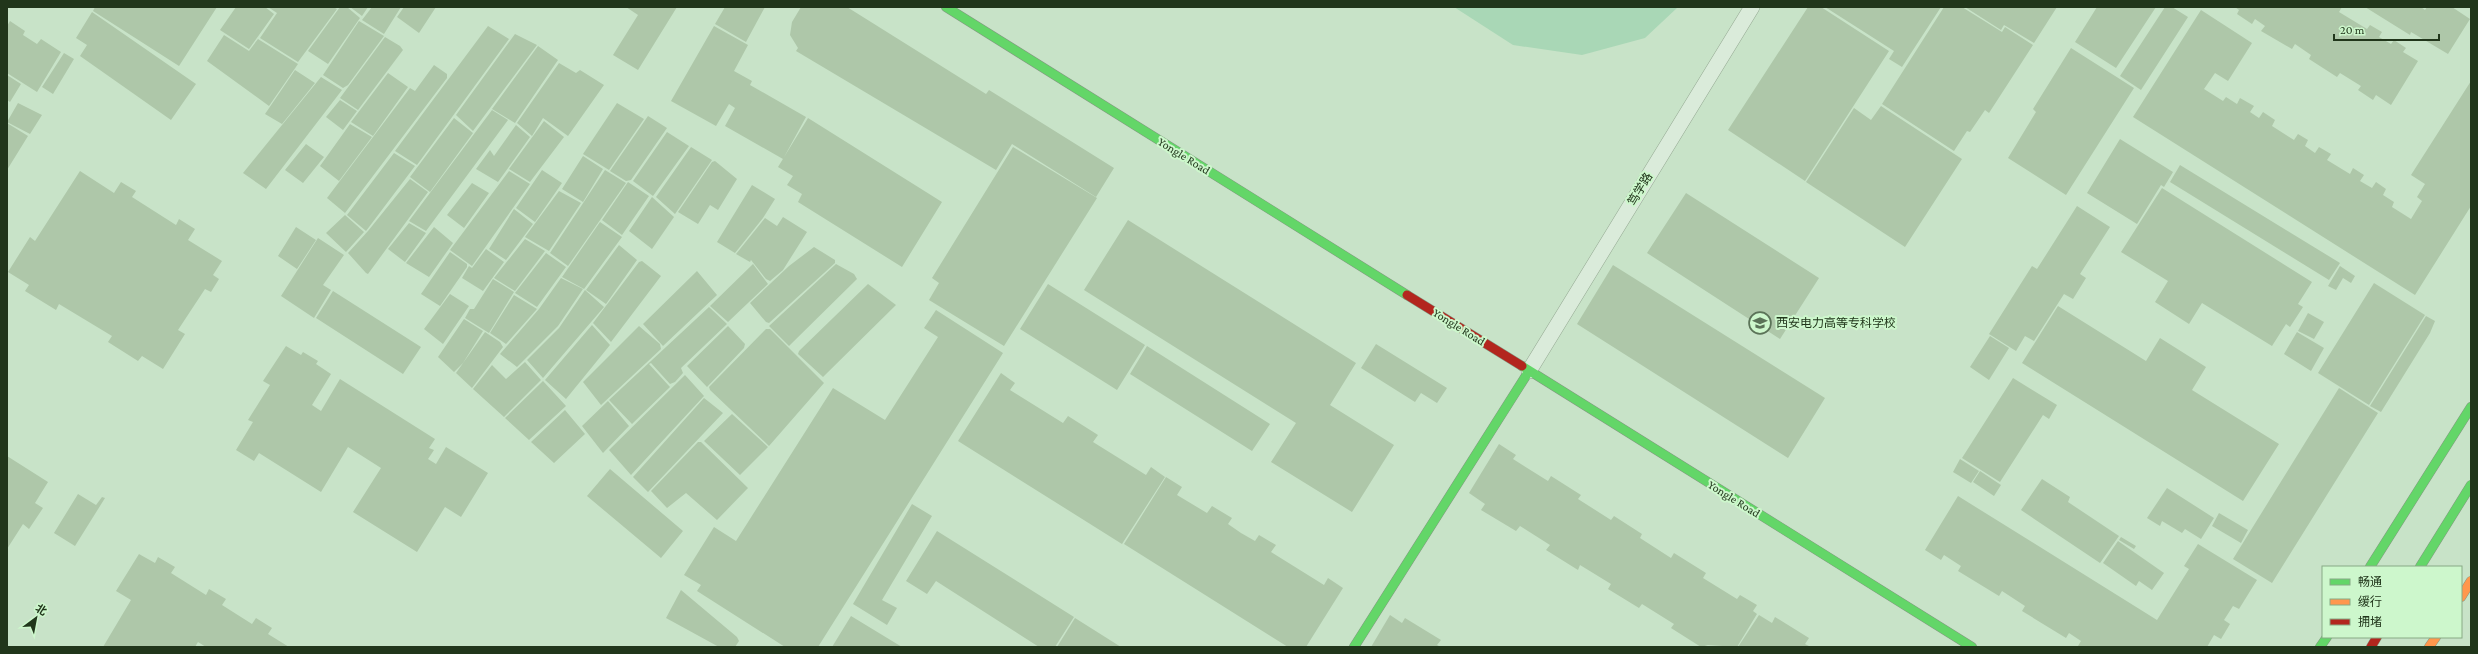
<svg xmlns="http://www.w3.org/2000/svg" width="2478" height="654" font-family="'Crimson Pro','Noto Sans SC',serif">
  <rect width="100%" height="100%" fill="#c8e3c8"/>
  <path fill="#a9d7b6" d="M1454,7H1678L1645,38L1582,55L1513,45Z"/>
  <path fill="#aec7a9" d="M95,7H217L179,66L93,11Z
    M236,7H265L274,14L249,49L220,30Z
    M268,7H333L337,9L298,62L260,38L277,13Z
    M340,7H347L360,18L328,64L308,51Z
    M350,7H368L362,16Z
    M372,7H401L384,34L362,20Z
    M404,7H436L419,33L397,17Z
    M626,7H677L638,70L613,55L638,15Z
    M725,7H765L746,42L715,24Z
    M801,7H847L986,94L989,90L1114,168L1096,197L1012,144L996,170L796,51L798,48L790,35L792,22Z
    M1808,7H1821L1889,51L1805,181L1728,130Z
    M1825,7H1941L1902,67L1889,59L1894,51Z
    M1944,7H1962L2002,32L2005,27L2033,45L1989,113L1985,110L1970,132L1967,131L1954,151L1882,104Z
    M1965,7H2057L2034,43L2004,25L2001,30Z
    M2097,7H2156L2116,68L2075,42Z
    M2165,7H2172L2188,17L2141,90L2120,76Z
    M2235,7H2342L2339,12L2367,29L2370,25L2382,32L2379,37L2391,44L2394,40L2406,48L2403,52L2418,61L2391,105L2376,95L2373,100L2358,90L2361,86L2340,73L2337,77L2309,59L2311,55L2295,44L2292,49L2261,31L2265,26L2255,19L2252,24L2237,14L2239,10Z
    M2365,7H2421L2425,10L2427,7H2452L2470,19L2448,54L2411,32L2410,35Z
    M2201,10L2252,43L2228,81L2215,73L2204,89L2223,101L2226,97L2237,104L2240,98L2254,106L2250,112L2259,118L2263,112L2275,120L2272,126L2294,140L2298,134L2308,140L2305,146L2315,153L2319,147L2331,154L2327,160L2350,174L2353,168L2364,175L2360,181L2372,188L2376,182L2386,189L2383,195L2394,202L2392,207L2411,219L2422,201L2417,197L2425,184L2411,175L2471,81V206L2415,295L2133,117Z
    M92,12L196,84L171,120L80,56L87,45L76,38Z
    M10,21L25,31L23,35L37,44L41,39L61,52L37,92L7,73V26Z
    M359,21L384,36L348,85L343,88L323,75Z
    M488,26L509,39L417,165L395,151Z
    M714,26L748,45L734,71L752,81L750,85L806,117L783,159L725,126L735,108L729,104L716,126L671,101Z
    M515,34L537,45L473,131L456,115Z
    M224,35L249,51L258,39L298,64L269,106L207,61Z
    M385,37L400,46L403,50L358,110L340,98Z
    M538,46L558,60L515,123L492,109Z
    M2071,48L2134,88L2066,195L2008,158L2036,112L2033,109Z
    M64,53L74,59L53,94L42,87Z
    M559,63L576,73L580,70L604,85L568,136L543,118L532,136L517,123Z
    M434,65L447,74V78L345,213L327,198L410,88L415,91Z
    M295,70L315,83L282,124L265,114Z
    M388,73L408,87L373,136L351,122Z
    M7,75L21,84L10,102L7,100Z
    M321,77L342,90L266,189L243,173Z
    M340,100L357,111L343,130L326,117Z
    M18,103L42,115L30,134L7,122Z
    M617,103L644,119L609,170L583,154Z
    M1881,106L1962,159L1905,247L1806,182L1854,108L1871,120Z
    M492,110L508,120L426,231L409,221Z
    M648,116L667,128L631,180L626,181L610,171Z
    M454,118L473,133L430,192L410,177Z
    M808,118L942,202L902,267L798,202L802,194L787,185L793,176L778,167Z
    M544,121L564,137L530,182L509,169Z
    M7,123L28,136L7,170Z
    M350,124L372,137L339,181L320,166Z
    M516,125L530,137L498,182L476,169L490,150L494,156Z
    M667,132L689,146L653,196L633,181Z
    M2120,139L2173,172L2164,187L2161,185L2137,224L2087,193Z
    M306,144L324,157L303,183L285,170Z
    M691,147L712,160L675,214L656,197Z
    M1013,147L1097,198L1004,346L929,300L939,283L932,278Z
    M394,153L415,166L366,231L347,215Z
    M583,156L603,169L583,202L562,189Z
    M715,161L737,179L718,210L710,205L698,224L678,212L712,162Z
    M2180,165L2340,263L2329,280L2170,182Z
    M542,170L562,183L535,222L516,208Z
    M605,170L626,183L568,266L550,253Z
    M80,171L114,193L121,182L136,191L132,197L176,225L179,219L195,229L188,240L222,261L213,275L219,279L211,292L205,289L178,330L185,334L163,369L142,356L138,361L108,342L112,336L59,304L56,310L25,291L29,285L8,272L30,237L35,241Z
    M509,171L530,184L472,266L450,250Z
    M410,179L428,192L368,274L366,273L348,253L368,231Z
    M628,182L649,196L622,235L602,220Z
    M472,183L489,193L464,228L447,215Z
    M752,185L775,199L763,218L735,253L717,242Z
    M2162,188L2312,282L2298,304L2303,307L2290,327L2286,324L2272,346L2202,303L2189,324L2155,302L2168,281L2121,252Z
    M559,191L581,203L549,251L525,237Z
    M1686,193L1819,278L1780,339L1647,253Z
    M652,197L674,217L652,249L629,231Z
    M2077,206L2110,227L2080,274L2086,278L2073,299L2064,294L2034,341L2025,336L2016,351L1989,334L2032,266L2037,269Z
    M514,209L533,224L506,260L489,249Z
    M345,215L364,232L346,252L326,233Z
    M783,217L807,232L783,270L770,281L766,279L751,260L750,262L736,254L765,218L777,226Z
    M1128,220L1356,363L1330,405L1394,445L1352,512L1271,462L1296,423L1084,290Z
    M600,222L622,237L584,289L562,277Z
    M409,223L426,233L405,262L388,249Z
    M296,227L316,240L297,269L278,256Z
    M434,227L453,243L429,277L406,263Z
    M318,238L344,255L323,285L331,290L314,318L281,296Z
    M525,239L545,251L515,291L494,278Z
    M619,245L637,260L606,304L586,290Z
    M814,247L835,260V263L769,323L766,322L750,303L789,266Z
    M486,249L504,262L483,291L462,278L469,266L472,268Z
    M450,252L467,264V267L440,306L421,294Z
    M546,253L566,267L537,307L515,293Z
    M642,261L661,276L611,342L593,323L639,262Z
    M753,264L768,284L728,322L710,306Z
    M836,264L854,274L857,279L789,346L769,326Z
    M1613,265L1825,398L1788,458L1577,324Z
    M2340,266L2355,276L2351,283L2343,278L2336,290L2328,286Z
    M697,271L717,295L663,346L643,324Z
    M561,278L583,289L558,326L517,367L500,354L539,309Z
    M493,279L514,292L489,333L465,318L470,309H474Z
    M2374,283L2425,315L2369,405L2318,373Z
    M868,284L896,305L823,377L798,354L799,351Z
    M1048,284L1145,345L1117,390L1020,329Z
    M585,290L604,307L543,378L527,360L559,328Z
    M333,291L421,347L403,374L316,318Z
    M450,294L469,306L443,344L424,329Z
    M514,295L537,309L506,344L490,333Z
    M2058,306L2146,361L2160,338L2206,367L2192,390L2279,444L2243,501L2022,363Z
    M709,307L727,324L681,368L683,373L675,382L670,384L651,363L649,364L670,387L632,424L609,400Z
    M936,310L1003,353L818,647H785L697,591L701,585L684,575L714,527L736,541L833,388L885,420L938,337L924,328Z
    M2308,313L2324,322L2314,339L2298,331Z
    M2426,316L2435,321L2430,333L2381,412L2370,406Z
    M464,319L483,331L463,363L454,372L438,357Z
    M592,325L610,345L566,399L545,380Z
    M639,326L660,344L661,349L601,405L583,382Z
    M728,326L745,344L744,348L707,387L687,366Z
    M766,329H770L824,383L769,446L710,390L709,387Z
    M485,332L500,342L503,347L472,388L456,373Z
    M2297,332L2324,348L2311,371L2284,354Z
    M1990,336L2009,348L1989,380L1970,367Z
    M1376,344L1447,388L1437,403L1421,393L1415,402L1361,368Z
    M286,346L301,355L303,352L318,361L316,364L331,374L312,405L321,411L340,379L435,439L429,448L434,450L428,459L436,464L446,447L488,473L461,517L445,507L417,552L353,512L381,468L348,447L321,492L259,453L254,461L236,450L253,422L248,420L270,385L263,381Z
    M1147,346L1270,424L1252,451L1130,374Z
    M525,362L541,380L504,417L473,389L492,365L506,379Z
    M1001,373L1015,383L1010,390L1063,423L1068,416L1098,435L1093,442L1146,475L1151,467L1165,477L1122,544L958,441Z
    M685,375L704,396L631,475L609,450Z
    M2013,378L2057,405L2049,419L2043,415L2000,482L1962,458Z
    M543,381L566,406L529,440L505,418Z
    M2339,388L2378,413L2272,583L2233,559Z
    M704,398L723,413L648,492L633,477Z
    M608,401L629,426L603,453L582,426Z
    M565,410L585,434L554,463L531,442Z
    M732,414L768,447L740,475L704,441Z
    M698,442H701L748,488L717,520L686,493L667,508L651,491Z
    M1499,444L1516,455L1513,459L1548,481L1551,476L1581,495L1578,499L1611,520L1614,516L1642,534L1640,538L1671,558L1674,553L1706,573L1703,578L1737,599L1740,595L1757,605L1753,611L1757,614L1737,647L1708,645L1701,647L1671,628L1674,624L1642,604L1639,608L1608,589L1611,584L1580,565L1578,570L1546,550L1550,545L1520,526L1516,531L1481,510L1485,504L1469,493Z
    M7,456L48,482L35,503L43,508L29,529L23,524L7,549Z
    M1960,459L1979,471L1971,483L1953,472Z
    M610,469L683,531L661,558L587,496Z
    M1980,471L2001,485L1994,496L1973,482Z
    M1166,477L1182,487L1177,495L1207,513L1212,506L1232,518L1228,524L1241,533L1255,541L1259,535L1276,545L1271,552L1324,585L1328,578L1343,588L1306,647H1288L1124,544Z
    M2042,479L2070,497L2068,502L2119,536L2100,563L2021,510Z
    M2167,488L2214,518L2201,539L2185,529L2182,533L2162,521L2160,526L2147,518Z
    M78,494L96,505L102,497L105,498L75,546L54,533Z
    M1958,496L2157,620L2189,569L2184,566L2198,544L2257,580L2239,609L2233,606L2224,620L2230,624L2221,639L2214,635L2207,647H2080L2078,646L2081,641L2069,633L2066,638L2022,611L2025,606L2002,591L1999,596L1958,571L1961,566L1944,555L1941,560L1925,550Z
    M912,504L932,516L882,600L897,608L887,625L853,604Z
    M2219,513L2248,530L2241,543L2212,526Z
    M937,531L1074,617L1055,647H1039L936,581L927,594L906,581Z
    M2121,537L2136,546L2134,549L2119,540Z
    M2118,541L2164,573L2152,590L2139,581L2136,586L2103,563Z
    M139,554L155,563L158,557L175,567L171,573L206,595L209,589L226,599L222,605L252,624L256,618L272,628L268,634L289,647H206L198,642L195,647H103L131,600L116,591Z
    M681,590L737,637L739,641L735,647H719L666,618Z
    M1390,615L1402,623L1405,618L1441,640L1437,645L1441,647H1371Z
    M1759,615L1772,623L1775,617L1809,638L1805,644L1811,647H1738Z
    M851,616L902,647H832Z
    M1075,618L1121,647H1057Z"/>
  <g fill="none" stroke-linecap="round" stroke-linejoin="round">
    <g stroke="#94a892" stroke-width="16">
      <path id="lane" d="M1529,371L1752,7"/>
    </g>
    <g stroke="#849782" stroke-width="10">
      <path id="fast" d="M946,7L1407,295
        M1522,366L1972,647
        M2370,567L2471,407
        M2420,567L2471,485
        M1354,647L1529,371
        M2320,647L2327,637"/>
    </g>
    <g stroke="#849782" stroke-width="10">
      <path id="slow" d="M2461,597L2471,581
        M2429,647L2436,637"/>
    </g>
    <g stroke="#849782" stroke-width="10">
      <path id="jam" d="M1407,295L1522,366
        M2371,647L2377,637"/>
    </g>
    <use href="#lane" stroke="#daebda" stroke-width="15"/>
    <use href="#fast" stroke="#63d668" stroke-width="9"/>
    <use href="#slow" stroke="#ff974d" stroke-width="9"/>
    <use href="#jam" stroke="#b3261e" stroke-width="9"/>
  </g>
  <defs>
    <g id="university-ring" transform="scale(1.15)"><circle r="9.5" fill="#cdf7cc" stroke="#5b7358" stroke-width="1.5"/><path d="M0-5L7-2L0 1L-7-2ZM-4 1L0 2.5L4 1V4Q0 6-4 4Z" fill="#5b7358"/></g>
  </defs>
  <g fill-rule="evenodd">
    <use href="#university-ring" x="1760" y="323"/>
  </g>
  <g text-anchor="middle" dominant-baseline="central" stroke-width="4" stroke-linejoin="round" paint-order="stroke">
    <g font-size="12" fill="#21361b" stroke="#cdf7cc">
      <text transform="translate(1184 156) rotate(32)">Yongle Road</text>
      <text transform="translate(1640 189) rotate(-59)">笃学路</text>
      <text transform="translate(1459 327) rotate(32)">Yongle Road</text>
      <text transform="translate(1734 499) rotate(32)">Yongle Road</text>
    </g>
    <g font-size="12" fill="#21361b" stroke="#cdf7cc" text-anchor="start">
      <text x="1776" y="323">西安电力高等专科学校</text>
    </g>
  </g>
  <rect width="2478" height="654" fill="none" stroke="#21361b" stroke-width="16"/>
  <rect x="2322" y="566" width="140" height="72" fill="#cdf7cc" stroke="#88aa85"/>
  <rect x="2330" y="579" width="20" height="6" fill="#63d668" stroke="#88aa85"/>
  <text x="2358" y="586" font-size="12" fill="#21361b">畅通</text>
  <rect x="2330" y="599" width="20" height="6" fill="#ff974d" stroke="#88aa85"/>
  <text x="2358" y="606" font-size="12" fill="#21361b">缓行</text>
  <rect x="2330" y="619" width="20" height="6" fill="#b3261e" stroke="#88aa85"/>
  <text x="2358" y="626" font-size="12" fill="#21361b">拥堵</text>
  <g transform="translate(36 618) rotate(32)" stroke="#cdf7cc" stroke-width="3" paint-order="stroke">
  <path d="M0-3L7 15L0 10L-7 15Z" fill="#21361b"/>
  <text y="-6" font-size="11" font-weight="bold" text-anchor="middle" fill="#21361b">北</text>
  </g>
  <path d="M2334 34v6h105v-6" fill="none" stroke="#21361b" stroke-width="2"/>
  <text x="2340" y="34" font-size="12" fill="#21361b" stroke="#cdf7cc" stroke-width="3" paint-order="stroke">20 m</text>
</svg>
